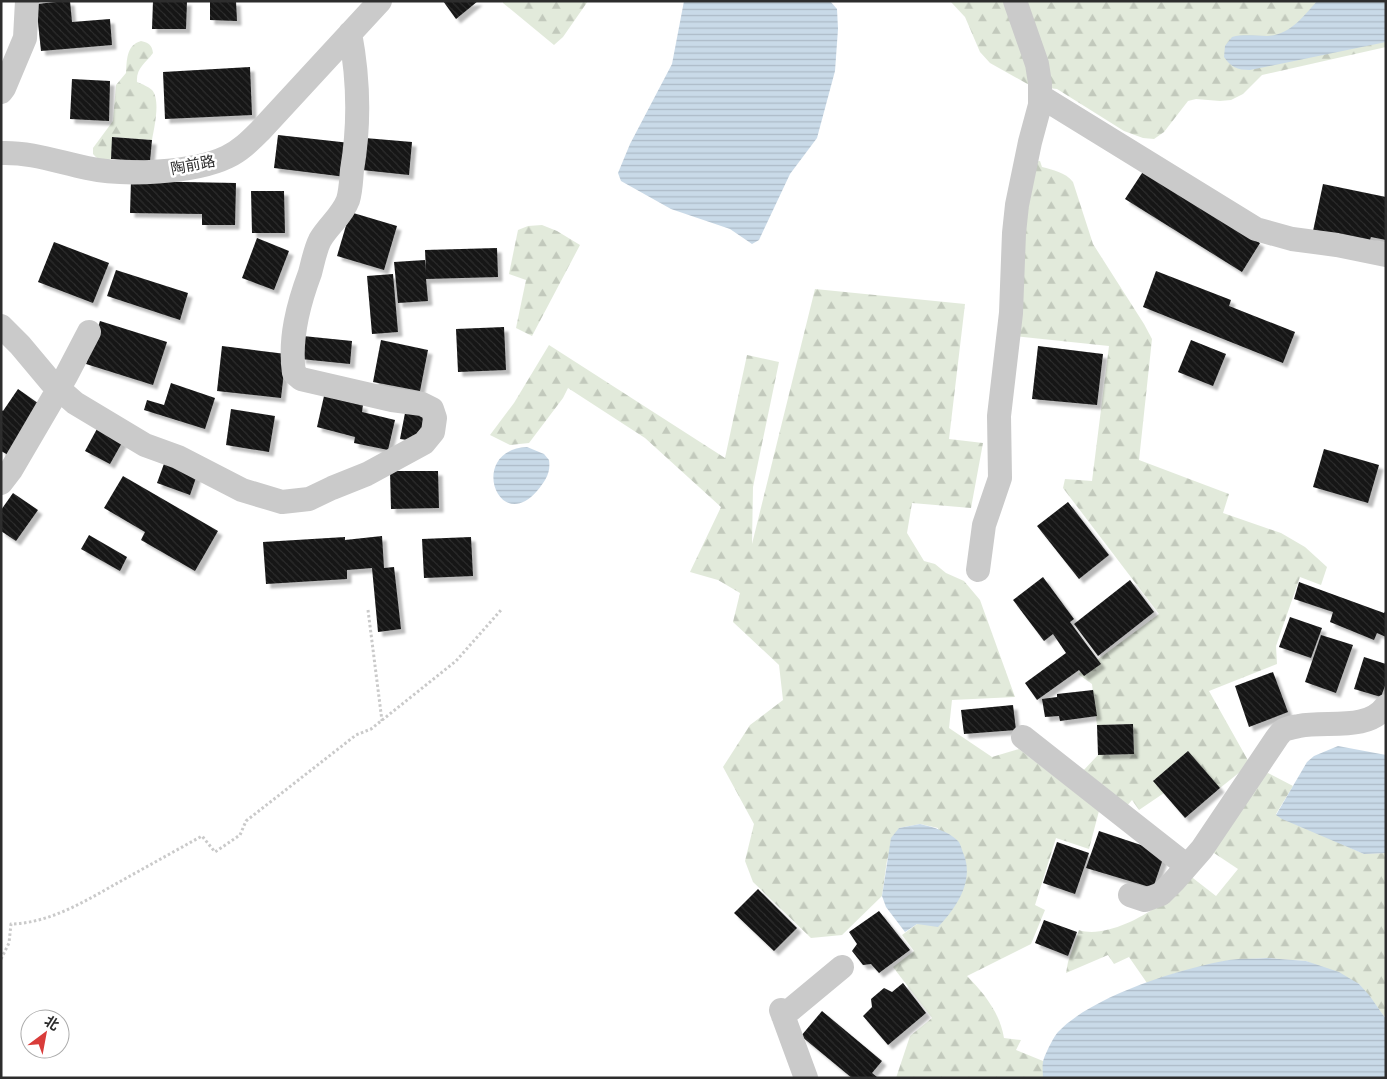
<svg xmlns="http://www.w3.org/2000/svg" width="1387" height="1079" font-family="Roboto,'Noto Sans SC',sans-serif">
  <defs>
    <pattern id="forest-firs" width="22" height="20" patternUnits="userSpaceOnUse" patternTransform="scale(1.25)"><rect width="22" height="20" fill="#e2eadb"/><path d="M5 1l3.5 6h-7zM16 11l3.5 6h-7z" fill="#c2c9bc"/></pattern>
    <pattern id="water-rules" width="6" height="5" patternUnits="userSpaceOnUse" patternTransform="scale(1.25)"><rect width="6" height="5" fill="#c9dae8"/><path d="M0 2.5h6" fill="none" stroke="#adbbc7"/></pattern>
    <pattern id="building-back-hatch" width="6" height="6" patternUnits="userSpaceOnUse" patternTransform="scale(1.25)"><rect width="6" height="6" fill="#141414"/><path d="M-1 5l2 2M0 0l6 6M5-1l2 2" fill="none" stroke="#2e2e2e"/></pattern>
    <filter id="shadow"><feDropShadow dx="4.5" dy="4.5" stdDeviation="1" flood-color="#0004"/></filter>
  </defs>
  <rect width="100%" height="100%" fill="#fff"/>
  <path fill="url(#forest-firs)" d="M503,1H588L563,37L554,45L503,3Z
    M950,1H1386V47L1262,75L1243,94L1231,100L1220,101L1196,99L1188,101L1164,132L1154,139L1143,138L1124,131L1057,89L1031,86L990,63L980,52L965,17Z
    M141,41C149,43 152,45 153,53C145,64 136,68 137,82C142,84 149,87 152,90C161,100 154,128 152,140L113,137L111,159C103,162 99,161 93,154V148L113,121L116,85L126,73C127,61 126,45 141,41Z
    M1040,161L1042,167C1053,170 1065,172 1073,182L1093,244L1144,324L1152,339L1139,460L1229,494L1223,513L1281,533L1305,547L1327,567L1321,585L1300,577L1276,646L1277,664L1209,691L1250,764L1220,788L1188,752L1154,780L1164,793L1139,810L1132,800L1126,807L1081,773L1098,755L1134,754L1133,724L1097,725L1092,684L1078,674L1159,614L1063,488L1065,479L1092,481L1109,346L1014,336L1031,162Z
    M542,225L557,231L580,245L532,336L516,328L526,280L509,274L518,230L528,226Z
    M815,289L965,304L949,439L983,443L971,508L912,503L907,533L924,561L935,564L946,573L964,581L980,600L1015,697L952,700L949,728L992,757L1019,749L1099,811L1089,849L1056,838L1035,905L1045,910L1031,944L967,976C984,993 1000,1013 1004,1038L1021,1040L1016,1050L1043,1061V1078H896L910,1036L932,1018L893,967L914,951L902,935L917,924L938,828L920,824L899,828L887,860L882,896L842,935L811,938L753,882L745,861L754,824L723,767L750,725L783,700L779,665L733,622L740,593L718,580L690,572L721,507L645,438L568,388L563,398L529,443L510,445L490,435L514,403L549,345L725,458L747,355L779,362L753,487L752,544Z
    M1268,773L1293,786L1276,814L1364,854L1386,853V1015L1384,1016L1359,984L1306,961L1268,958L1230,960L1176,973L1147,983L1129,957L1114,964L1108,955L1066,973L1068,962L1079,930C1101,938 1138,920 1156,907C1168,898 1178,885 1189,875L1216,896L1238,869L1211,851L1262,776Z"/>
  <path fill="url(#water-rules)" d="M684,1H830L837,9L838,29L835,71L817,138L790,174L759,240L752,244L730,229L671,209L621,181L618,173L630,144L672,64Z
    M1317,1H1386V42L1250,70C1237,70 1231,67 1224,57L1225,46L1232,37C1244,34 1255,36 1267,36C1290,35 1303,17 1317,1Z
    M527,447L544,454L549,460C551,473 545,481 537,491C498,536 467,450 527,447Z
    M1338,746L1386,755V853L1364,854L1282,819L1276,815L1307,762L1314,756Z
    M920,824C933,827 948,831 958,841C961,844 962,851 964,855C974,882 956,908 938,927L917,924L905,932L886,907L882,896L891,838L899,828Z
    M1268,958L1306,961L1339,972L1359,984L1369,995L1386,1019V1078H1043C1043,1073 1042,1067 1043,1062C1044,1056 1054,1036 1058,1032C1092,996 1181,968 1229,960C1242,958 1255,959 1268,958Z"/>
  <path fill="url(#building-back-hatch)" filter="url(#shadow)" d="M66,1H70L72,22L110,19L112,45L41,51L36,4Z
    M153,1H187L186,29H152Z
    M210,1H236L237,21L210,20Z
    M443,1H478L456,19Z
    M250,67L252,115L165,119L163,72Z
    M72,79L110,81L109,121L70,119Z
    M278,135L350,143L346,177L274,168Z
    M112,137L152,140L150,161L111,159Z
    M365,138L412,142L409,175L362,170Z
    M1144,170L1260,243L1242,272L1125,199Z
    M131,181L236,183L235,225H202V214L130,213Z
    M1323,184L1386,197V240L1371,237L1369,243L1313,231Z
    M251,191H284L285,233H252Z
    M350,212L397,226L384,270L337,256Z
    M257,238L289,251L274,290L242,278Z
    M54,242L109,263L93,303L38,282Z
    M497,248L498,277L426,279L428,301L398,303L394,262L425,260L426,272L425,250Z
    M116,270L188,293L180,320L107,296Z
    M1156,271L1231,300L1229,306L1295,332L1283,363L1143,307Z
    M393,274L398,332L372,334L367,276Z
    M100,321L167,342L153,385L86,364Z
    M504,327L506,370L458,372L456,329Z
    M303,336L352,341L350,364L301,359Z
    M381,340L428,350L420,391L373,382Z
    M1191,340L1226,354L1213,386L1178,372Z
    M222,346L286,354L281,398L217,391Z
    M1038,346L1103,354L1097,405L1032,399Z
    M171,383L215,398L205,429L144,410L147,400L164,405Z
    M18,389L42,406L10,456L1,451V410L3,411Z
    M324,396L363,405L362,412L395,420L388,450L354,443L355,437L317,427Z
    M231,409L275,416L269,452L226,445Z
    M405,413L426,416L422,442L400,439Z
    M98,427L123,441L110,464L85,451Z
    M1324,449L1379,465L1368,503L1313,487Z
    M165,461L198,472L190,495L157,483Z
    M390,471H438L439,508L391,509Z
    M123,476L218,531L195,571L141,540L145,532L104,508Z
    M13,493L38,510L16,541L1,531V510Z
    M1068,502L1109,555L1079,579L1037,526Z
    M89,535L127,557L120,571L81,549Z
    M382,536L384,568L394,567L401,629L378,632L372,568L347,570V579L266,584L263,542L345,537V540Z
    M471,537L473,576L424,578L422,539Z
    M1043,577L1074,619L1070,622L1101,664L1084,676L1079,670L1037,700L1025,683L1066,653L1053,634L1044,641L1013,600Z
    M1130,580L1154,612L1098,656L1074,624Z
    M1299,582L1384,613L1386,610V637L1377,633L1374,640L1330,622L1333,612L1294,599Z
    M1290,617L1322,628L1311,658L1279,647Z
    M1321,635L1353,645L1336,693L1305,682Z
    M1364,657L1386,664V683L1381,697L1354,689Z
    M1273,672L1288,712L1249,727L1235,686Z
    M1093,690L1097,716L1060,721L1059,716L1045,717L1042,699L1057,697V694Z
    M1013,705L1016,730L964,734L961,710Z
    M1133,724L1134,754L1098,755L1097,725Z
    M1188,751L1220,788L1185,818L1153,781Z
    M1099,831L1165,853L1153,888L1086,868Z
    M1057,842L1089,853L1075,894L1043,883Z
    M758,889L797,928L774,951L734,913Z
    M879,911L910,950L879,973L871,964L863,965L852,951L857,944L849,932Z
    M1044,920L1077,932L1068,956L1035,943Z
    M903,983L926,1013L888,1045L863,1016L872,1007L871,999L884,988L892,992Z
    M822,1011L882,1061L872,1073L878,1078H852L801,1036Z"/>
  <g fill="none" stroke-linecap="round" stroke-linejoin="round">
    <path stroke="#cacaca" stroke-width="3" stroke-dasharray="2.5 2.5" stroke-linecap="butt" d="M368,610L382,721
      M1,959L9,943L11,924C51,923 87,900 121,881C148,866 175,851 202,836L215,852L240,835L246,821L356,735L371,729L456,661L501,610"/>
    <path stroke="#cacaca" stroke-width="24" d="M1,92L4,88L25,38L27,1
      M1040,96L1256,229L1292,239L1337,245L1386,255
      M1,153C31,152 58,162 87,168C123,176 194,173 227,157C240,151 250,141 260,131L380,1
      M1,326L20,345L51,382L75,403L145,445L178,457L242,490L282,502L309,499L332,488L367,474L424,443L433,432L435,418L432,409L422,404L392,400L301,379L294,373C289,339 298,305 310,273C313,262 315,250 320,240C328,226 342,216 348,200C351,190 351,180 352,170C360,123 359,80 350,33
      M1,483L11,470L66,376L89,332
      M978,570L984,525L1000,478L999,416L1011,313L1014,233L1017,205L1030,142L1040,105V83L1037,64L1015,1
      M1023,737L1187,866
      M1130,895L1145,900L1161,894L1174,881L1202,849L1276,739C1278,736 1281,732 1284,730C1288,728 1294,727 1299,726C1326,720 1367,732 1386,706
      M781,1010L806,1078
      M783,1016L842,967"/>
  </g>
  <g text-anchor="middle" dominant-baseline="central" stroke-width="5" stroke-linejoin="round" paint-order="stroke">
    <g font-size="15" fill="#2d2d2d" stroke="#fff">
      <text transform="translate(193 165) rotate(-11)">陶前路</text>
    </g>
  </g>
  <rect width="1387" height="1079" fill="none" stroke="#2d2d2d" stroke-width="5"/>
  <g transform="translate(45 1034) rotate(32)"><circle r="24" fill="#ffffff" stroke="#ababab"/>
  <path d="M0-4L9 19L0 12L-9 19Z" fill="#d93c3a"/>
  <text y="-8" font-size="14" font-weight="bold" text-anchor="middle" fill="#2d2d2d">北</text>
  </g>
</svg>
